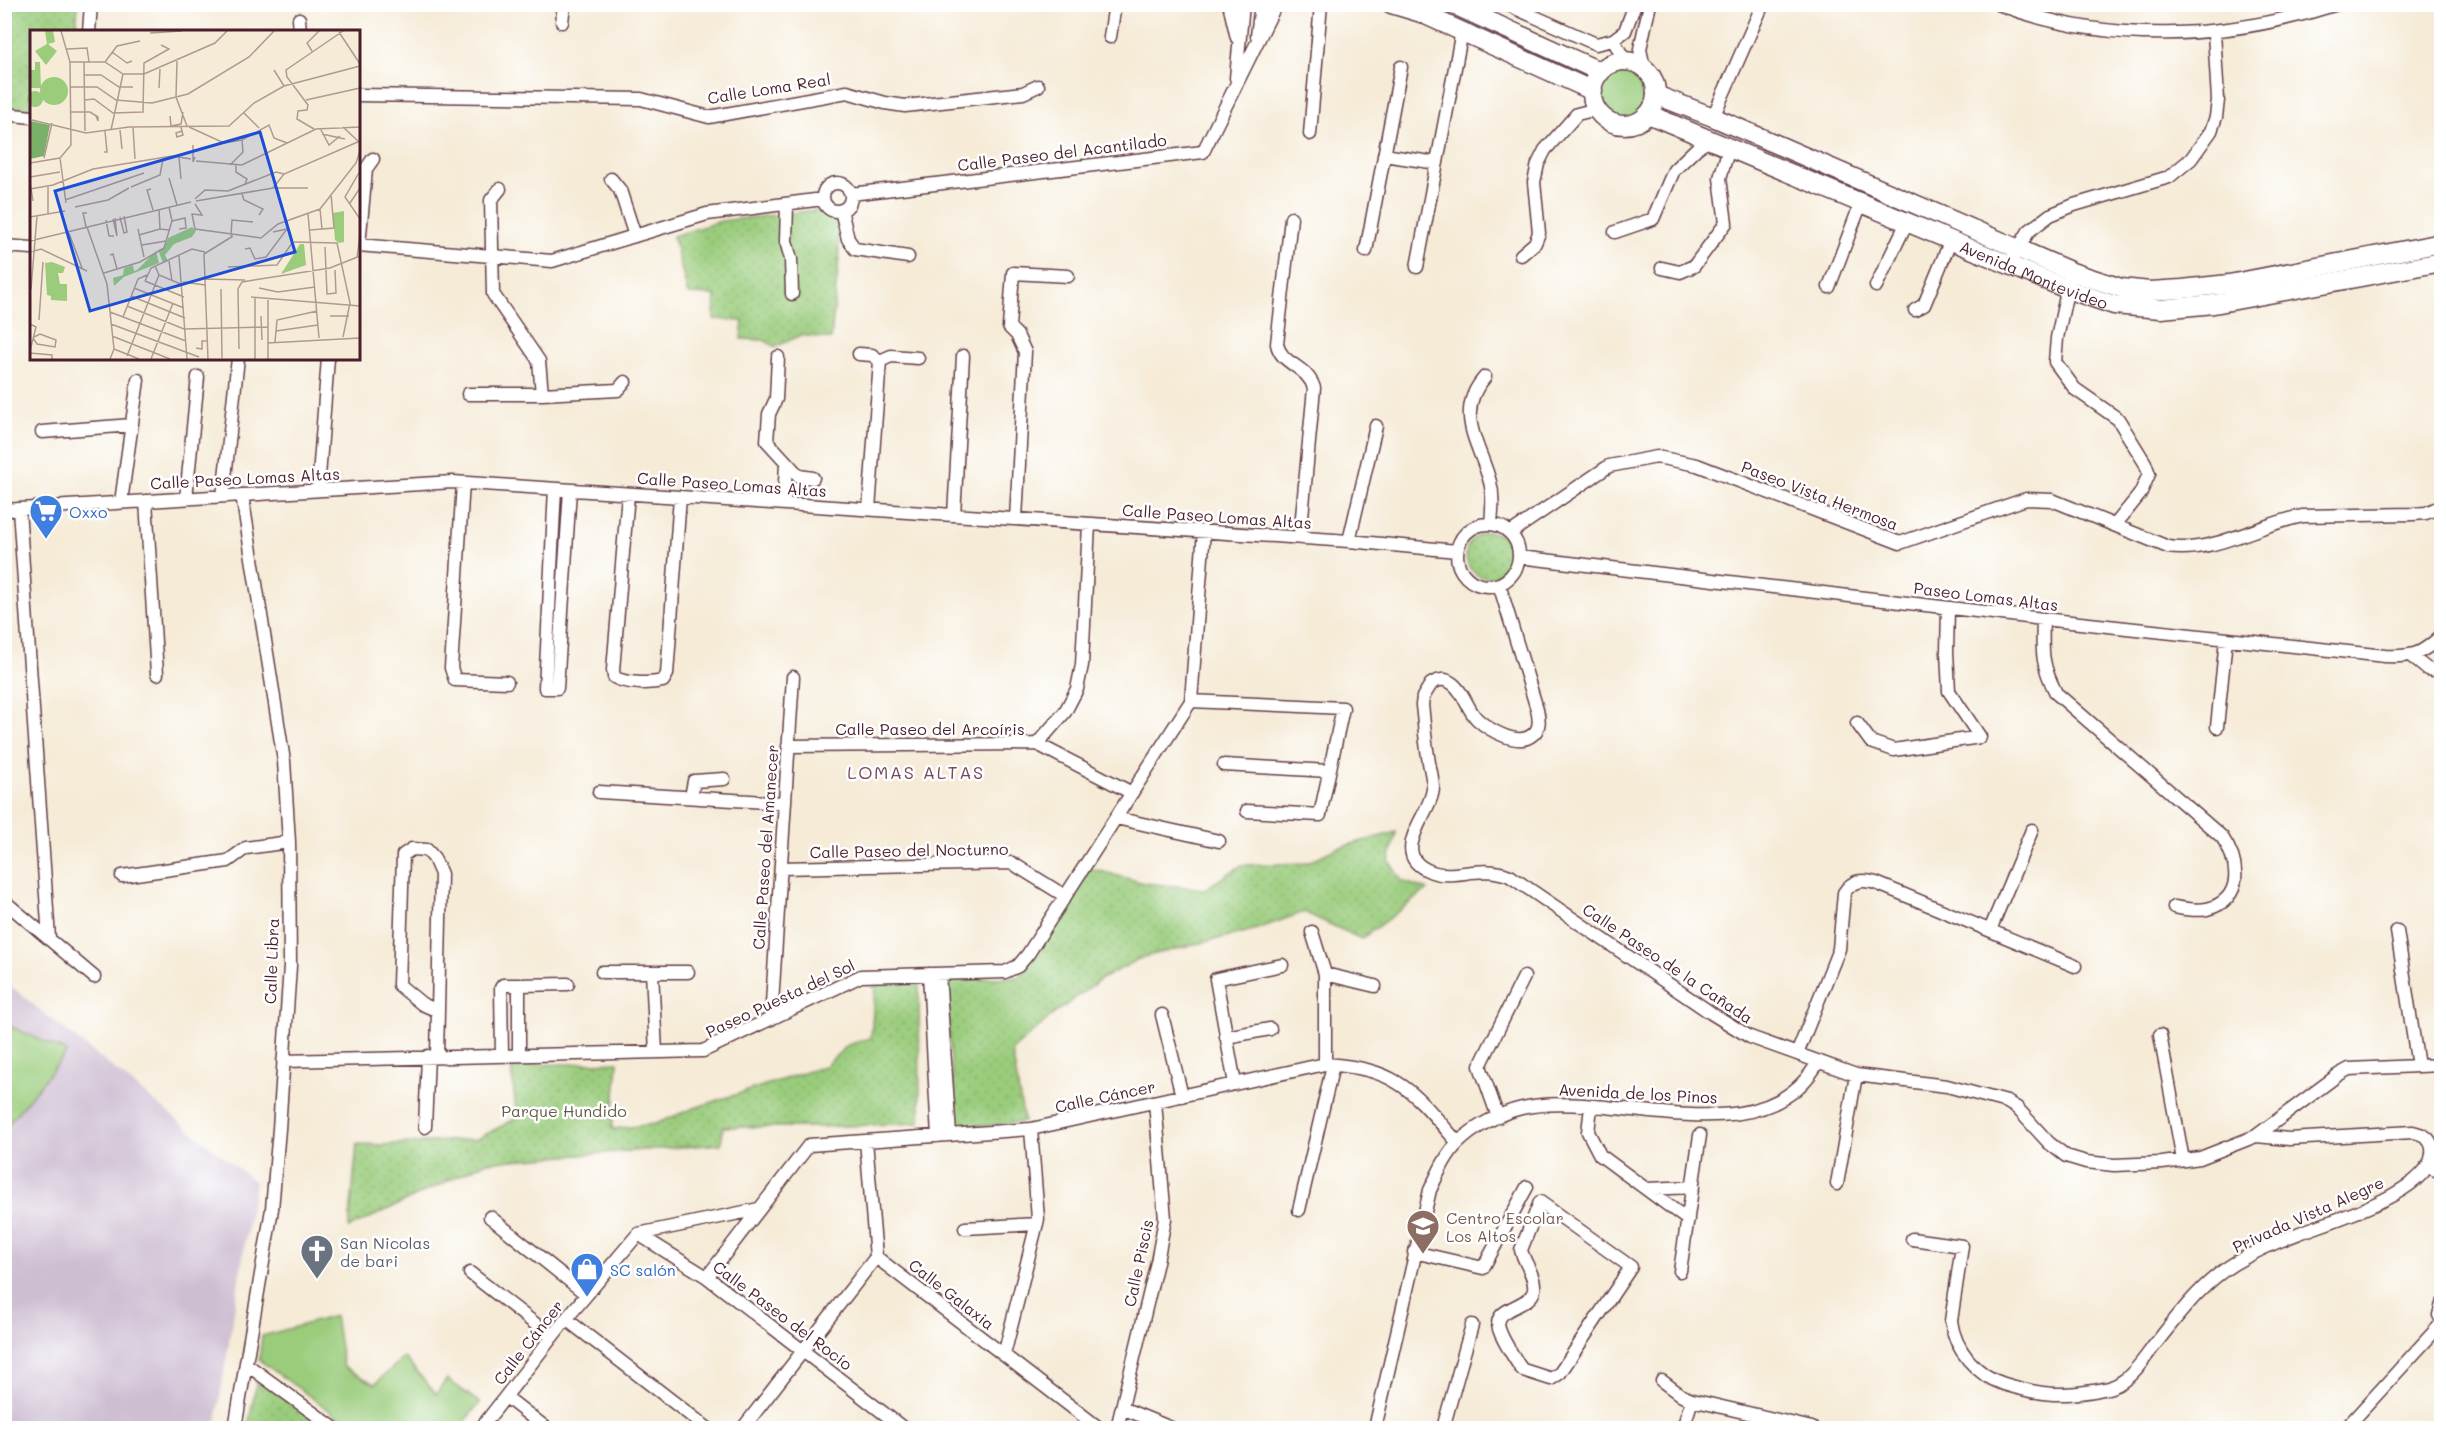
<svg xmlns="http://www.w3.org/2000/svg" width="2446" height="1433" font-family="Mali,sans-serif">
  <defs>
    <pattern id="grass-dots" width="8" height="8" patternUnits="userSpaceOnUse" patternTransform="scale(1.5)"><rect width="8" height="8" fill="#9acc7b"/><path d="M2 2h.1M6 6h.1" fill="none" stroke="#86af6a" stroke-width="1.8" stroke-linecap="round"/></pattern>
  </defs>
  <rect width="100%" height="100%" fill="#fff"/>
  <filter id="ink" filterUnits="userSpaceOnUse"><feTurbulence type="fractalNoise" baseFrequency=".0167" numOctaves="2"/><feDisplacementMap in="SourceGraphic" scale="12" xChannelSelector="R" yChannelSelector="G"/><feConvolveMatrix kernelMatrix="1 2 1 2 8 2 1 2 1" color-interpolation-filters="sRGB"/></filter>
  <filter id="wash" filterUnits="userSpaceOnUse"><feTurbulence type="fractalNoise" baseFrequency=".008" numOctaves="4" result="noise"/><feDisplacementMap in="SourceGraphic" scale="24" xChannelSelector="R" yChannelSelector="G"/><feGaussianBlur stdDeviation="1.35" result="paint"/><feColorMatrix in="noise" values="0 0 0 0 0 0 0 0 0 0 0 0 0 0 0 0 0 1.4 0 .05"/><feComposite in="paint" operator="in"/></filter>
  <g filter="url(#wash)">
    <rect width="100%" height="100%" fill="#f5ebd7"/>
    <path fill="#cdbed2" d="M4,981L255,1182L215,1428H5Z"/>
    <path fill="url(#grass-dots)" stroke="#727653" stroke-width="1.5" d="M5,4L78,5L76,31L32,32L31,110L5,107Z
      M816,210L838,216L839,258L831,339L801,335L775,347L764,340L741,339L743,321L714,319L715,295L688,294L673,236L721,221Z
      M1466 555a23 23 0 1 1 46 0a23 23 0 1 1-46 0Z
      M1396,832L1389,861L1402,881L1427,890L1361,939L1304,912L1254,930L1143,957L1101,979L1050,1017L1012,1051L1024,1122L956,1128L945,979L1019,977L1090,868L1144,883L1205,889L1242,865L1306,863L1337,848Z
      M919,981L920,1123L819,1127H723L721,1144L487,1162L349,1228L357,1144L382,1145L477,1139L517,1118L511,1066L618,1062L612,1129L655,1124L694,1108L825,1066L848,1045L871,1038L875,985Z
      M257,1379L325,1428H248Z"/>
    <path fill="#9acc7b" stroke="#727653" stroke-width="1.5" d="M1595 94a29 29 0 1 1 58 0a29 29 0 1 1-58 0Z
      M5,1024L67,1052L5,1128Z
      M335,1316L343,1367L375,1384L404,1357L436,1394L447,1379L480,1403L459,1428H354L259,1360L262,1336Z"/>
  </g>
  <g filter="url(#ink)">
    <g fill="none" stroke-linecap="round" stroke-linejoin="round">
      <g stroke="#643e45" stroke-width="15">
        <path id="street" d="M1229,4L1237,38
          M1506,4L1596,44L1613,40L1625,31L1634,7
          M1998,4C2107,46 2227,40 2337,4
          M299,19L300,32
          M562,22L564,4
          M89,32L91,4
          M1257,36L1261,4
          M1110,37L1115,4
          M1613,40L1626,62
          M1644,68L1640,49L1650,4
          M1236,78L1243,4
          M358,95L641,99L709,117L847,92L885,103L905,106L1023,93L1038,86
          M4,114L32,117
          M1713,117L1763,4
          M1310,134L1321,4
          M1384,155L1437,163
          M611,179L620,190L635,236
          M823 197a14 14 0 1 1 28 0a14 14 0 1 1-28 0Z
          M500,189L491,200L493,294L539,361L542,394
          M851,194L1203,152L1276,4
          M787,204L786,241L791,259L792,294
          M841,210L848,239L855,249L908,257
          M1291,218L1277,344C1281,365 1307,365 1314,388L1300,538
          M1615,232L1653,219L1674,170L1698,147L1710,140
          M358,245L552,261L707,214L823,199
          M359,245L366,169L373,159
          M4,246L32,248
          M1366,251L1401,67
          M1521,255L1535,243L1539,233L1534,182L1538,164L1545,150L1577,114L1597,109
          M2014,255L2029,231L2050,215L2074,205L2169,177L2191,159L2211,131L2216,117L2218,100L2214,32
          M1417,267L1462,31
          M1662,268L1680,272L1694,266L1726,223L1720,178L1729,148
          M2069,282L2057,338L2055,362L2075,389L2118,419L2145,463L2149,474L2140,494L2115,525
          M1876,286L1907,222
          M1829,287L1861,203
          M1915,310L1924,305L1951,240
          M859,354L872,355L880,361L891,356L918,358
          M778,357L776,399L769,414L767,441L799,476L813,478
          M1485,377C1453,413 1480,444 1490,482C1494,496 1492,510 1491,524
          M468,394H542L618,390L625,382
          M42,432L132,425
          M463,483L451,668L455,680L507,682
          M555,489L545,688H557L570,490
          M318,490L328,358
          M628,494L613,670L614,677C625,684 650,684 663,681L667,674L680,497
          M223,496L238,358
          M186,498L198,377
          M146,501L157,674
          M121,502L138,380
          M784,504L786,463
          M19,509L49,938
          M869,509L880,361
          M4,510L453,482L1349,541L1457,551
          M954,515L963,356
          M1016,519L1025,352L1017,335L1009,327L1013,273L1068,276
          M1457 555a31 31 0 1 1 62 0a31 31 0 1 1-62 0Z
          M1510,533L1609,466L1657,457L1697,465L1900,543L2026,499L2052,500L2168,547C2214,554 2258,524 2303,516L2413,514L2426,513L2442,506
          M1349,541L1376,426
          M1519,557L2043,619L2385,656C2413,657 2421,655 2442,635
          M1499,584L1537,709C1539,718 1541,729 1532,735C1518,747 1489,730 1477,719C1467,709 1464,692 1453,684C1445,678 1439,679 1431,684L1423,697L1422,705C1424,722 1425,739 1428,756C1429,766 1433,777 1433,788C1432,814 1385,855 1432,872C1455,880 1479,864 1510,876L1711,1013L1750,1037L1856,1075L1947,1086L2007,1102L2017,1108L2049,1143L2066,1156L2086,1162L2114,1165L2162,1163L2200,1158L2256,1136L2338,1075L2349,1069L2442,1065
          M2043,619C2042,652 2041,664 2056,693L2222,837C2239,862 2245,899 2207,909C2196,911 2185,909 2174,907
          M2411,656L2427,669L2442,671
          M1191,701L1343,708L1320,815L1247,811
          M1857,723L1871,742L1894,750L1980,737L1949,691L1947,652L1948,608
          M2217,727L2226,639
          M1037,744L1065,712L1077,689L1082,665L1089,524
          M788,746L1037,744L1132,793
          M1224,765L1329,771
          M599,792L785,803
          M691,797L694,781L724,779
          M1116,818L1219,841
          M781,868L1012,863L1065,896
          M122,876L228,861L246,848L289,842
          M4,901L94,977
          M1990,930L2032,830
          M2397,931L2418,1066
          M1312,932L1325,974V1064
          M602,972H652
          M929,974L938,1136
          M939,974L950,1135
          M1325,974L1375,986
          M436,1010L422,1004L399,985L403,855L412,849L427,850L434,858L441,874L437,1056
          M1162,1015L1182,1096
          M771,1019L793,677
          M2160,1035L2183,1160
          M1226,1037L1270,1029
          M656,1052L652,972H688
          M519,1054V985L568,984
          M1797,1054L1839,949L1844,893C1852,880 1862,879 1876,883L2075,966
          M502,1055L501,988L503,985H519
          M283,1061L703,1051L861,976L1005,972L1018,966L1028,954L1191,701L1204,531
          M1235,1084L1216,979L1282,965
          M1591,1107L1588,1132L1600,1155L1688,1220
          M1498,1117L1480,1066L1524,977
          M425,1127L428,1056
          M866,1141L876,1257L1099,1428
          M2427,1166L2442,1173
          M1837,1184L1856,1075
          M1647,1189L1693,1187
          M1540,1202L1631,1267L1560,1373L1551,1379L1523,1370L1520,1367C1513,1355 1503,1342 1499,1329C1492,1306 1531,1308 1534,1290C1536,1276 1524,1263 1521,1250Z
          M1299,1210L1333,1065
          M490,1217L586,1294
          M965,1228L1037,1224
          M638,1234L707,1277L903,1428
          M1912,1239L1962,1246L1951,1321C1955,1350 1976,1375 2004,1384C2037,1394 2058,1397 2093,1391C2104,1389 2114,1388 2123,1381C2135,1373 2144,1359 2153,1347C2178,1316 2200,1284 2235,1263C2254,1252 2276,1242 2297,1234C2327,1222 2438,1191 2432,1148C2431,1137 2422,1134 2413,1132L2289,1139L2256,1136
          M1414,1252L1483,1268L1527,1187
          M1680,1271L1700,1135
          M470,1273L552,1337
          M707,1277L809,1145L1031,1129L1325,1064C1399,1069 1412,1090 1458,1143
          M2442,1304L2439,1315L2442,1321
          M566,1319L707,1428
          M1004,1355L1038,1219L1031,1129
          M246,1364L334,1428
          M1662,1381L1682,1396L1692,1400L1812,1428
          M506,1397L546,1428
          M1122,1408L1171,1428
          M235,1428L272,1209L279,1129L290,966L289,842L284,761L242,495
          M481,1428L566,1319L638,1234L759,1209
          M743,1428L876,1257
          M1117,1428L1157,1262L1165,1219L1155,1102
          M1375,1428L1430,1190C1438,1174 1445,1156 1458,1143C1474,1127 1500,1113 1522,1108C1610,1088 1763,1161 1818,1062
          M1443,1428L1472,1325
          M1683,1428L1692,1400
          M2346,1428L2442,1323"/>
      </g>
      <g stroke="#643e45" stroke-width="21">
        <g id="secondary">
          <path d="M1391,4L1421,13L1593,91"/>
          <path d="M1452,4L1601,72"/>
          <circle cx="1624" cy="93" r="32"/>
          <path d="M1656,95L1713,117L2072,272L2121,288L2150,291L2182,289L2229,284L2442,243"/>
          <path id="s1" d="M1648,114L2067,289L2114,305L2161,309L2214,304L2442,262"/>
        </g>
      </g>
      <use href="#street" stroke="#fff" stroke-width="12"/>
      <use href="#secondary" stroke="#fff" stroke-width="18"/>
    </g>
  </g>
  <defs>
    <g id="supermarket-pin" transform="scale(1.725)"><path d="M0 17L-7.5 6A9.5 9.5 0 1 1 7.5 6Z" fill="#3f7fe0" stroke="#fff"/><path d="M-6-5.5h2.5l.6 2H6L4.5 2H-2.5L-4.4-4H-6ZM-1.5 3.2a1.3 1.3 0 1 0 .1 0ZM3 3.2a1.3 1.3 0 1 0 .1 0Z" fill="#fff"/></g>
    <g id="university-pin" transform="scale(1.725)"><path d="M0 17L-7.5 6A9.5 9.5 0 1 1 7.5 6Z" fill="#8d6e63" stroke="#fff"/><path d="M0-5L7-2L0 1L-7-2ZM-4 1L0 2.5L4 1V4Q0 6-4 4Z" fill="#fff"/></g>
    <g id="church-pin" transform="scale(1.725)"><path d="M0 17L-7.5 6A9.5 9.5 0 1 1 7.5 6Z" fill="#6b7280" stroke="#fff"/><path d="M-1.2-6h2.4v3.5h3.3v2.4h-3.3V6h-2.4V-.1h-3.3v-2.4h3.3Z" fill="#fff"/></g>
    <g id="shop-pin" transform="scale(1.725)"><path d="M0 17L-7.5 6A9.5 9.5 0 1 1 7.5 6Z" fill="#3f7fe0" stroke="#fff"/><path d="M-5-2.5h2.3a2.7 3.5 0 0 1 5.4 0H5L5.5 6h-11ZM-1.5-2.5h3a1.5 2.3 0 0 0-3 0Z" fill="#fff"/></g>
  </defs>
  <g fill-rule="evenodd">
    <use href="#supermarket-pin" x="46" y="511"/>
    <use href="#university-pin" x="1423" y="1226"/>
    <use href="#church-pin" x="317" y="1251"/>
    <use href="#shop-pin" x="587" y="1269"/>
  </g>
  <g text-anchor="middle" dominant-baseline="central" stroke-width="5" stroke-linejoin="round" paint-order="stroke">
    <g font-size="16" fill="#4a1f2b" stroke="#fff">
      <text transform="translate(769 88) rotate(-9)">Calle Loma Real</text>
      <text transform="translate(1062 152) rotate(-7)">Calle Paseo del Acantilado</text>
      <text stroke="none"><textPath href="#s1" startOffset="418">Avenida Montevideo</textPath></text>
      <text transform="translate(245 478) rotate(-3)">Calle Paseo Lomas Altas</text>
      <text transform="translate(732 484) rotate(4)">Calle Paseo Lomas Altas</text>
      <text transform="translate(1820 495) rotate(21)">Paseo Vista Hermosa</text>
      <text transform="translate(1217 516) rotate(4)">Calle Paseo Lomas Altas</text>
      <text transform="translate(1986 596) rotate(7)">Paseo Lomas Altas</text>
      <text x="930" y="728">Calle Paseo del Arcoíris</text>
      <text transform="translate(765 847) rotate(-86)">Calle Paseo del Amanecer</text>
      <text transform="translate(909 850) rotate(-1)">Calle Paseo del Nocturno</text>
      <text transform="translate(271 961) rotate(-88)">Calle Libra</text>
      <text transform="translate(1668 963) rotate(34)">Calle Paseo de la Cañada</text>
      <text transform="translate(780 998) rotate(-25)">Paseo Puesta del Sol</text>
      <text transform="translate(1638 1093) rotate(3)">Avenida de los Pinos</text>
      <text transform="translate(1105 1096) rotate(-12)">Calle Cáncer</text>
      <text transform="translate(2308 1214) rotate(-24)">Privada Vista Alegre</text>
      <text transform="translate(1138 1263) rotate(-78)">Calle Piscis</text>
      <text transform="translate(952 1294) rotate(38)">Calle Galaxia</text>
      <text transform="translate(783 1315) rotate(37)">Calle Paseo del Rocío</text>
      <text transform="translate(528 1342) rotate(-52)">Calle Cáncer</text>
    </g>
    <g font-size="16" fill="#366cbe" stroke="#fff" text-anchor="start">
      <text x="69" y="511">Oxxo</text>
      <text x="610" y="1269">SC salón</text>
    </g>
    <g font-size="16" fill="#665c47" stroke="#fff">
      <text x="564" y="1110">Parque Hundido</text>
    </g>
    <g font-size="16" fill="#785e54" stroke="#fff" text-anchor="start">
      <text x="1446" y="1217">Centro Escolar<tspan x="1446" dy="18">Los Altos</tspan></text>
    </g>
    <g font-size="16" fill="#5b616d" stroke="#fff" text-anchor="start">
      <text x="340" y="1242">San Nicolas<tspan x="340" dy="18">de bari</tspan></text>
    </g>
    <g font-size="18" letter-spacing="1.5" fill="#744a5f" stroke="#fff">
      <text x="916" y="772">LOMAS ALTAS</text>
    </g>
  </g>
  <g transform="translate(30 30)">
    <rect width="330" height="330" fill="#f5ebd7"/>
    <path d="M314,181V212L309,213L305,210L303,183ZM162,197L166,201L162,207L144,214L135,225L138,231L133,233L128,220L134,218L138,208ZM270,214H274L276,235L251,244ZM126,221L129,233L94,247L84,256L83,248L93,245L94,238L103,235L104,241L107,240Z" fill="#9acc7b"/>
    <path d="M0,91L20,95L14,126L0,129Z" fill="#7bb06b"/>
    <path d="M15,1H23L25,12L18,14L27,21L16,35L5,21L17,14ZM5,32H10L11,58H0V40H5ZM10 61a14 14 0 1 1 28 0a14 14 0 1 1-28 0ZM-3 69a8 8 0 1 1 16 0a8 8 0 1 1-16 0ZM22,232L35,237L33,243H28L30,254H37V271L21,270V266L17,265L15,233Z" fill="#9acc7b"/>
    <path fill="none" stroke="#b19992" stroke-width="1.5" d="M309,2L330,34M120,3L152,1M37,19L57,18L59,32M282,21L277,13L289,1M82,22L97,33L102,31M147,31L146,67L157,96M40,32H75L93,44H114L185,13L197,1M54,32L55,101M75,32L87,16L110,11M244,40L254,56M54,45H71L89,57H103M40,57H67L86,70L122,73L158,64L219,27L244,1M129,58L130,39M55,70L64,69L83,83L113,82L114,33L139,19L131,15M276,70L330,58M41,82H60L68,87V91L66,86M214,83L229,98M140,86L141,96L151,94L153,82M2,90L56,103L99,97L199,96L224,73L254,56L330,36M103,97L105,129M151,97L153,105L147,107L146,103L152,101M159,97L194,113L212,110L239,95L244,108L257,113M313,97L329,112M290,98L299,115L310,106M284,99L267,89L268,81L277,80L278,75L257,47L256,40L313,1M81,100L93,44M90,100L92,119M292,104L315,109M163,115V132L165,127M74,122H77L75,101M14,128L22,93M30,128L36,173M149,128L151,149M166,131L212,135L286,99L330,97M0,133L30,128L41,115L40,32L31,1M206,134V142L217,149L215,154M200,135L213,122L212,110M330,141L315,167L330,189M0,147L30,142M139,148L147,175M0,152L3,171M101,157L130,145L133,129M244,158H278M0,159L23,155L63,139L142,126L161,129M121,159L117,160L123,180M212,164L214,170L233,179L229,185M165,169L175,160L198,161L246,142L254,144M35,170L114,143M166,171L243,158L254,144L330,111M320,173L330,158M165,174L172,185L162,184L165,199L231,208L248,194L290,179L326,133L330,121M45,177L78,170L99,158M129,179L130,199M290,179L292,199M18,184V156M278,184L289,308M0,187L35,181M90,187L94,203L97,202L94,186M83,189L87,206L85,188M76,190L79,206H84M142,191L155,188L156,198L149,199M56,197L53,183H57M57,197L77,254L84,319L80,329M108,199L114,227M280,200L304,198L301,164M39,203L52,238M109,205L130,199L139,200M201,206L202,190L223,192M0,211L161,172M264,212L307,213L320,273L313,307M112,215L136,211M295,217L297,264L306,263L305,240M215,219L220,218L225,229L236,227L257,199L243,202M0,222L11,219L57,241M80,225L83,224L87,239M149,226L157,329M327,228L330,204M139,231L142,251M125,236L129,245L153,255M198,237L247,235L262,213M74,243L110,232L134,218L142,191L139,177M175,249L215,250M115,251L121,238L162,219L175,222M115,251L154,267M153,252L175,255M104,258L154,278M229,258L248,262L285,257M1,259L7,186M191,259L192,328M101,266L155,288M221,267L330,276M225,267V329M238,270V329M97,276L154,299L238,297M80,282L156,311M231,286L232,310M300,286H319M93,287L108,249L117,245M9,290L13,232M0,294L6,297L0,321M81,294L169,327M246,301L288,295M82,306L140,329M3,308L7,314L25,317L26,310L10,304L4,307M245,312L247,290L287,281M238,313L330,308M166,318L172,319V311H178M84,319L109,329M209,319L208,259L212,252L300,238L330,226M0,323L22,325V329M97,326L129,245M121,329L143,273M178,329L174,224L203,206"/>
    <path fill="#1d4ed8" fill-opacity="0.15" stroke="#1d4ed8" stroke-width="3" d="M230,102L265,222L60,281L25,161Z"/>
    <rect width="330" height="330" fill="none" stroke="#4a1f2b" stroke-width="3"/>
  </g>
  <rect width="2446" height="1433" fill="none" stroke="#fff" stroke-width="24"/>
</svg>
